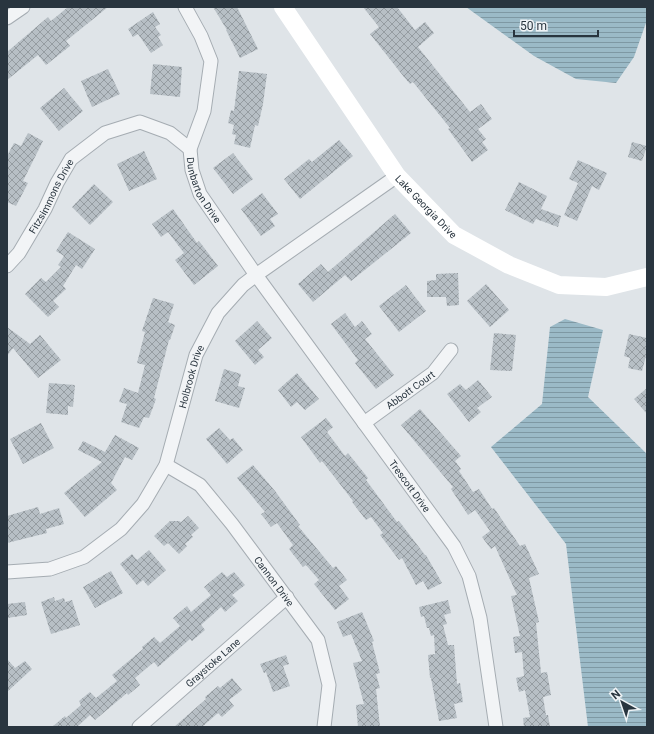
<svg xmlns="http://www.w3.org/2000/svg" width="654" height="734" font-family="Roboto,sans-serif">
  <defs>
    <pattern id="water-rules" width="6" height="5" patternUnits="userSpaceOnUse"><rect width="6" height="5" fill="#9bbac7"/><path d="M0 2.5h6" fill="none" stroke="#7e98a3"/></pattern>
    <pattern id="building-cross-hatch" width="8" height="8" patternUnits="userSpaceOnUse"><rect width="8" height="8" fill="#b7bfc5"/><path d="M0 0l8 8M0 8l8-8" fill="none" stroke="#959ca1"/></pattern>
  </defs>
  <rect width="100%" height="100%" fill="#dfe4e8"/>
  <path fill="url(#water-rules)" d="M466,7H647V20L634,57L616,83L576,79L534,56Z
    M565,319L603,330L588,397L647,454V727H588L566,544L491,447L542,404L550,327Z"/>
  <path fill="url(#building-cross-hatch)" d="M68,7H108L66,41L70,46L46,65L38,55L7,80V52L48,17L51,21Z
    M213,7H237L258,49L240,58L226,30H227Z
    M363,7H397L415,30L425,22L434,33L418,47L470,112L481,104L492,119L478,129L486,139L482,142L488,150L472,162L448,129L450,128L413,82L410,84L404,77L370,34L379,27Z
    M153,12L160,24L155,27L161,35L158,37L163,45L151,53L138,34L133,37L128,29Z
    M153,64L182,67L180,97L150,94Z
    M108,69L120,94L92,107L81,81Z
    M239,71L267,74L263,104L258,126L255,125L250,148L234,144L236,135L232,134L234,125L228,123L231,110L234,111Z
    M64,88L83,111L59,131L40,108Z
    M28,133L43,141L23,181L28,183L16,206L7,202V156L14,143L21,146Z
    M339,140L353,156L300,199L284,179L309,159L312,162Z
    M632,142L647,146L642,161L628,157Z
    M144,151L157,179L129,191L117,164Z
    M233,153L253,179L233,194L213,168Z
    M578,160L607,173L599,190L592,186L577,221L564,215L578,183L569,179Z
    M519,182L547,196L541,209L561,216L558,227L536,219L533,224L505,210Z
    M94,184L113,202L90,225L72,207Z
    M262,193L278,214L270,219L275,226L261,236L241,209Z
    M173,209L197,243L199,241L218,266L194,285L175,260L184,253L168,232L161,237L152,224Z
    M395,214L411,233L351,281L345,275L313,302L298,284L321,264L328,272Z
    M68,232L95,249L82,269L76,265L63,286L66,289L53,301L59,307L48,317L25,294L41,278L46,282L61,267L58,265L64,256L56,251Z
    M458,273L459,305L447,306L446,297H427V281L436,280V274Z
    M486,284L509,310L490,327L467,301Z
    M406,285L426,311L399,332L379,306Z
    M153,298L174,304L168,322L175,325L170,340H169L154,398L156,399L149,418L144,417L139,428L121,422L127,404L119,402L124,388L138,393L145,365L137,363L145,332L142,331Z
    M345,313L355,327L362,321L372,334L365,339L394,375L376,389L355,363L358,360L331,324Z
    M257,321L272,338L258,350L264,357L255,365L235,341Z
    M7,327L30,344L40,335L61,360L38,378L13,348L7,356Z
    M494,333L516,335L512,371L490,370Z
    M629,334L647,338V352L642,371L628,368L630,358L624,356Z
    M224,369L241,374L238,386L245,388L239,408L215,401Z
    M297,373L319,399L305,410L297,402L291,407L278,390Z
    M478,380L492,397L477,408L481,412L469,422L447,394L460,384L466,390Z
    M49,383L75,385L73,407L68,406V415L46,413Z
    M647,388V414L634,399Z
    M420,409L461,456L455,461L461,469L459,471L473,492L479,489L492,509L494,508L520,546L525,544L539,574L529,578L539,622L536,623L541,673L547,672L551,695L543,697L546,715H548L550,727H524L523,718L530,717L525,690L519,692L516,678L524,676L522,652L515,653L513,637L520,636L511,596L517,595L495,546L491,549L482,537L490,531L475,510L468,515L451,489L453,487L401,425Z
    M326,418L333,427L327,432L345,456L348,453L368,478L366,480L397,522L399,521L425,555H426L442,583L428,590L423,581L416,585L402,558L399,560L380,535L383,533L371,517L366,520L352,502L353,501L322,461L320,463L301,437Z
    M41,423L54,448L23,464L10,439Z
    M219,428L230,440L233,438L243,450L227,464L206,439Z
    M115,435L139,448L132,460L125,457L111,483L117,490L85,517L64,493L102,462L78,450L83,441L105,452Z
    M253,465L275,491L300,525L298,526L333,568L336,566L347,580L339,586L349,599L335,610L314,584L319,580L306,565L303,567L289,549L293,545L277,523L271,527L261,514L265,512L237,478Z
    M38,507L40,514L59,508L64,524L46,529L47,533L7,543V516Z
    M188,516L199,528L191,535L193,537L185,544L187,546L179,554L168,543L164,546L154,536L170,521H179L181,522Z
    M149,550L166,570L148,586L143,580L137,585L120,564L132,554L137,560Z
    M111,571L123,593L95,608L83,587Z
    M222,572L227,577L234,572L245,585L232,595L238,601L225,612L221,607L201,625L205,630L192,641L190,639L158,667L154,662L135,678L140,685L128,695L127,693L95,720L90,715L77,727H52L65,716L66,718L81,705L79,701L90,692L96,698L117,681L112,675L143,649L142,647L154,637L160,643L180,626L173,618L187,606L191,612L211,595L204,587Z
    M54,597L55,601L64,598L65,602L72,600L80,625L51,634L41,602Z
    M448,600L451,613L444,615L447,624L443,625L448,645H454L457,684L460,683L463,702L454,704L457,718L439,721L431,678H430L428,655L435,654L434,635L431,636L429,628H427L424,616L421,617L419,607Z
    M25,602L27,615L7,618V604Z
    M362,612L374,641L372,642L380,673L376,674L380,688L376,689L380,727H358L356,705L364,704L353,663L362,661L351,634L343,637L337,622Z
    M286,655L289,664L283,666L290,686L273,692L266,672L264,673L260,664Z
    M7,659L15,668L25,661L32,669L7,692Z
    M232,678L242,690L229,700L234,706L222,717L218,713L202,727H174L206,699L205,697L218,686L220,688Z"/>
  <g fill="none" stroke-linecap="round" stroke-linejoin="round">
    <g stroke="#a5acb2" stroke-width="15">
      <g id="street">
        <path id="s1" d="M185,7L201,36L211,61L204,111L190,149L192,170L200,194L256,275L454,546L469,576L480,618L496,727"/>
        <path d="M7,18L23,7"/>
        <path id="s2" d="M7,266L19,253L45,209L57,183L71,159L105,133L140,122L170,133L190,149"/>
        <path id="s3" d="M364,423L433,373L451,350"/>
        <path id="s4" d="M166,465L200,485L232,524L318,640L329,685L324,727"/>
        <path id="s5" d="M7,572L50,569L84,557L121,529L143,504L166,465L196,355L218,313L243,285L256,275L397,176"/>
        <path id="s6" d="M139,727L287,597"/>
      </g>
    </g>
    <use href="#street" stroke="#f2f4f6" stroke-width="13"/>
    <path stroke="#fff" stroke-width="18" id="s7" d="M283,7L397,176L454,235L509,265L559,285L606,287L647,277"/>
  </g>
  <g text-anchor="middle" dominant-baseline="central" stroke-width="4" stroke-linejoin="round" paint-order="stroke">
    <g font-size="10" fill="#29353f" stroke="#eff3f6">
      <text stroke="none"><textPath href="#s1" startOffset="195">Dunbarton Drive</textPath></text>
      <text stroke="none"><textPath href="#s2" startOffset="83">Fitzsimmons Drive</textPath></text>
      <text stroke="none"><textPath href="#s7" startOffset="246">Lake Georgia Drive</textPath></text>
      <text stroke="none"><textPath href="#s5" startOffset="296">Holbrook Drive</textPath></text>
      <text stroke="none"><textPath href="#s3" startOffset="57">Abbott Court</textPath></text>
      <text stroke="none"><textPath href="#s1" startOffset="557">Trescott Drive</textPath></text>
      <text stroke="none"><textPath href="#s4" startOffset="161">Cannon Drive</textPath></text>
      <text stroke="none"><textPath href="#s6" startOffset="98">Graystoke Lane</textPath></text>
    </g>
  </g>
  <rect width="654" height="734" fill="none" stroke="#29353f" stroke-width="16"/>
  <g transform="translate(622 702) rotate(320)" stroke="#eff3f6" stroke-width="3" paint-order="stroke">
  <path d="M0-3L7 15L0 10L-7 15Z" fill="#29353f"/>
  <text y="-6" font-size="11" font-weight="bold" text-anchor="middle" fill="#29353f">N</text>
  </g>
  <path d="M514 30v6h84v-6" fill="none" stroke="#29353f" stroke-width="2"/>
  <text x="520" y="30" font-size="12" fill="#29353f" stroke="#eff3f6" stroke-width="3" paint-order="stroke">50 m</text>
</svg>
